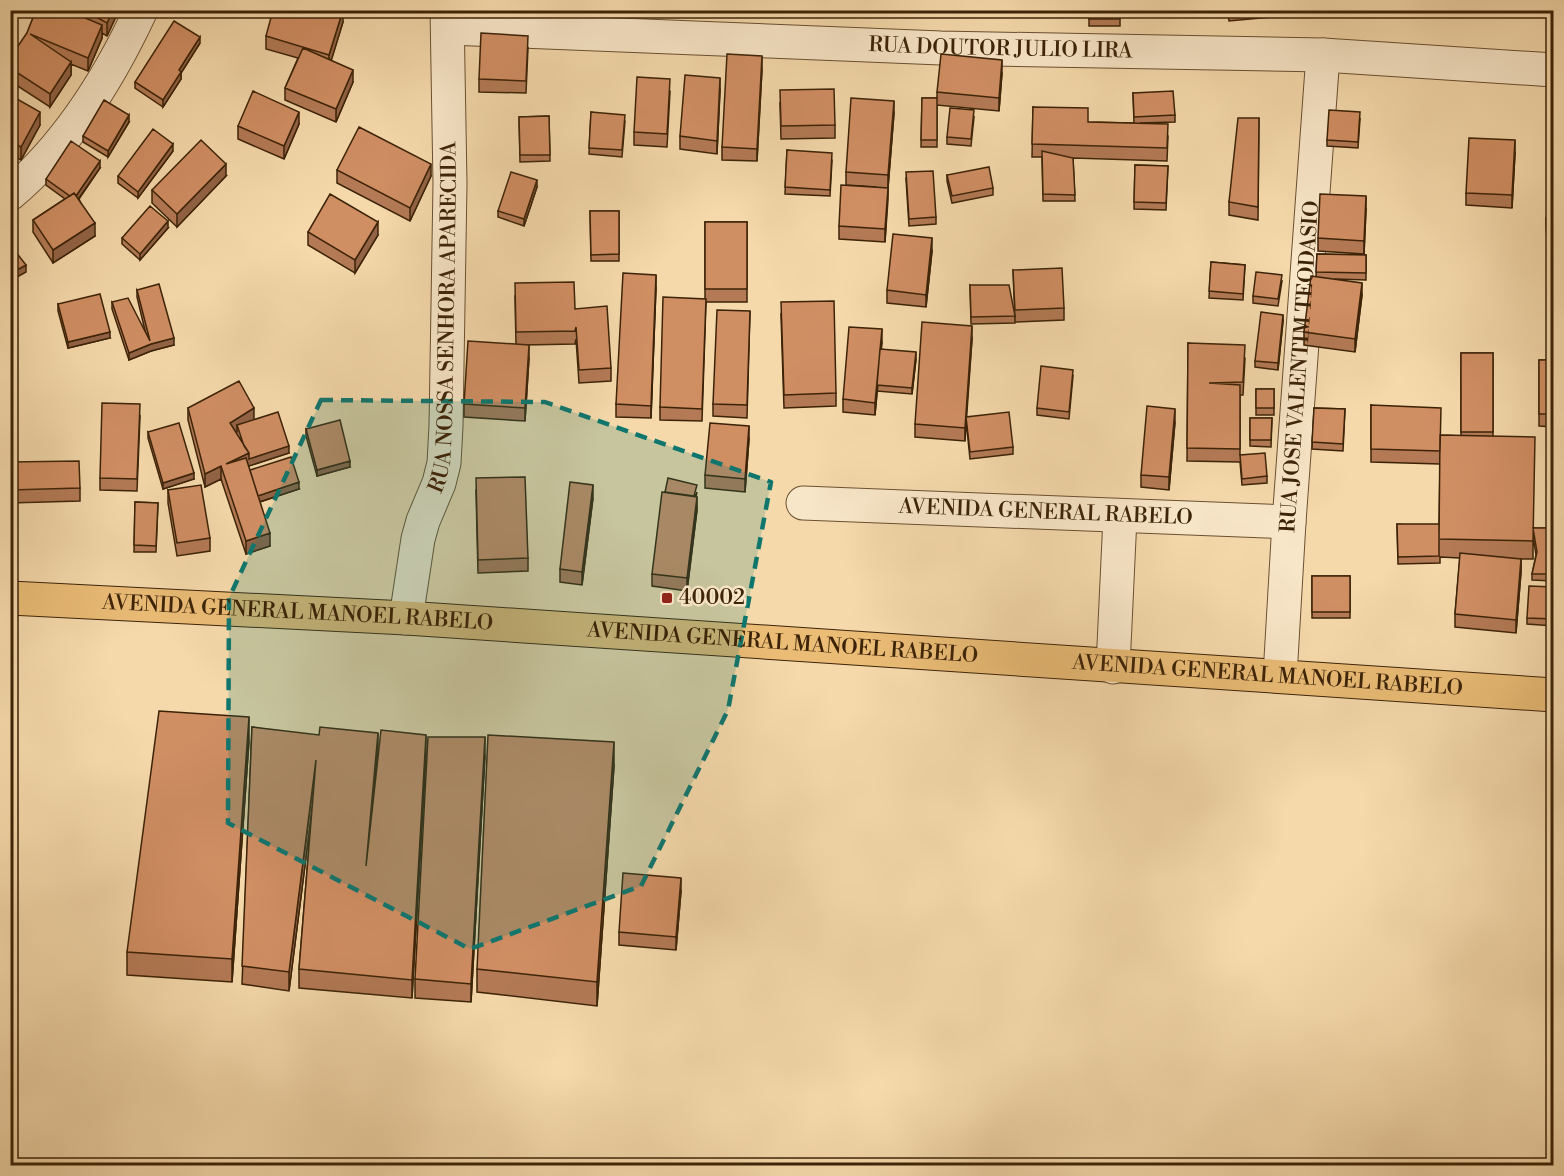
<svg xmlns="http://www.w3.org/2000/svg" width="1564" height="1176" font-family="'Libre Bodoni',serif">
  <rect width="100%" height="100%" fill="#f5d9ab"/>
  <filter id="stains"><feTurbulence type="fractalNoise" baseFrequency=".00333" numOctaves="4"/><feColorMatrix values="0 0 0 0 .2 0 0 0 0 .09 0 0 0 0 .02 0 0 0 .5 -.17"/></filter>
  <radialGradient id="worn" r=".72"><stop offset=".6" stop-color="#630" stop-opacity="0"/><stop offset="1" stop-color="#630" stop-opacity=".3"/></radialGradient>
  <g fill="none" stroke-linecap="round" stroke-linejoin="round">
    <g stroke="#6a5031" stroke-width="35">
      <g id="minor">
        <path id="s1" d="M449,28L941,48L1323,55L1554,70"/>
        <path d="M10,194C68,145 109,79 141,10"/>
        <path id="s2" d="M803,503L1289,522"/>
        <path id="s3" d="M406,618L418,539L423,521L439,483L444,463L446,426L450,184L447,10"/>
        <path d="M1113,667L1120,517"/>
        <path id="s4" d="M1280,676L1289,522L1323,55"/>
      </g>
    </g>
    <g stroke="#3c2308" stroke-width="35">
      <g id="major">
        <path id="s5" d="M10,598L406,618L1554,695"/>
      </g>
    </g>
    <use href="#minor" stroke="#f8e6c8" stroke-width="33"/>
    <use href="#major" stroke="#eabc76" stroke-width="33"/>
  </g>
  <path fill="#b37a55" stroke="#3c2308" stroke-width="1.5" d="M36,10H119L107,36L102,33V38L88,71L71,64V75L50,107L10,81V58L27,33Z
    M357,10H369L368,14Z
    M736,10H769V13L736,14Z
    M1089,10H1120V26H1089Z
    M1227,10H1272V17L1229,21Z
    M1547,10H1554V33H1548Z
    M343,22L331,60L353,82L336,122L285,100V88L298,58L266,49V36Z
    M200,43L181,73V79L163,107L135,88V82Z
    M528,48L526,93L479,92V79Z
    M762,69L757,161L722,160V147Z
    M1002,73L999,111L937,105V147H921L922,98H937V92Z
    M720,90L717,154L680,149V136Z
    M670,92L667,147L634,145V132Z
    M1133,93L1175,115V122L1140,123L1168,136L1167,161L1073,158L1075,201H1043L1042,157H1032L1033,107L1088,122L1134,123Z
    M10,95L40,125L21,160L10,154Z
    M780,103L835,125V138L781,139Z
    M591,112L625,121L622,157L589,154Z
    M894,113L888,188L885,242L839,239V226L875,187L846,185V172Z
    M549,116L550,161L520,162L519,117Z
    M974,117L971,146L947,144V137Z
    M1259,118L1258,220L1229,215V202Z
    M1360,119L1358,148L1327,146V140Z
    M129,122L108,157L83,142V136Z
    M299,124L284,159L238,139V126Z
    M787,150L832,160L830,196L785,194Z
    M173,151L138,198L118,183V176Z
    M1515,153L1512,208L1466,205V193Z
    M1135,165L1168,166L1166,210L1134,209Z
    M100,168L79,199L95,236L53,263L33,232V220L65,199L46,185V179Z
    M337,170L431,176L410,221L337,183Z
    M947,175L993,188V195L952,203L947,181Z
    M226,176L177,227L152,203V190Z
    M906,179L936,217V224L909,226Z
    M537,187L524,226L498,217V211Z
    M1366,209L1364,254L1318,251V238Z
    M590,211H619V261H591Z
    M1554,217V245H1547L1546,218Z
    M705,222H747V302H706L702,421L660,420V407L705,299Z
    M168,228L140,260L122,244V238Z
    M308,232L378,235L355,273L308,245Z
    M932,251L926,307L887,303V290Z
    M1317,254L1366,255V280L1335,279L1362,295L1355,352L1304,345V332L1316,277Z
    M1211,262L1245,265L1243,300L1209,298Z
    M1013,270L1064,308V320L1015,322Z
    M1282,281L1278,306L1253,303V296Z
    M970,285L1015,316V323L971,324Z
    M656,287L651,418L616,417V404Z
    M137,290L174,345L151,351L129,360L112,309V302L146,335L137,297Z
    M515,296L575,309L611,368V381L579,383L576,339L575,344L523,345L529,358L525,421L464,417V404L516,345Z
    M58,304L110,338L68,348L58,311Z
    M750,311L747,418L713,416V404Z
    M781,315L836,393V406L784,408Z
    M1283,321L1278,370L1255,367V361Z
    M972,339L966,417L1013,447V454L970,459L966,420L965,441L915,437V424Z
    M882,342L881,349L916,359L912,394L877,391L875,415L843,412V399Z
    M1188,343L1245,358L1243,395H1240V455L1267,476V483L1242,485L1240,462L1187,461Z
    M1461,353H1493V436L1534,528H1554V581L1532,580V574L1536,555L1533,536V559H1521V572L1516,633L1455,627V614L1460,558L1440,557V563L1398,564L1397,524L1439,528L1440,464L1371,462V405L1441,435L1461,436Z
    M1539,360H1554V427L1539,426Z
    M1073,376L1069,419L1037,415V408Z
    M1256,389H1274V415H1256Z
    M188,408L254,420L289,453L248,466L250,470L299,489L260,502L270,546L246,554L221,479L205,487L188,420Z
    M1314,408L1345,409L1343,451L1312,449Z
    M140,417L137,491L100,490V478Z
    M1250,418H1272L1271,447L1250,446Z
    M1175,422L1169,490L1141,487V475Z
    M306,429L350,467L317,476L306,436Z
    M148,432L194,479L163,489L148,438Z
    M749,439L745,492L705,488V475Z
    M10,462L80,488V501L10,503Z
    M168,490L210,538V551L177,556L168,503Z
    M476,491L528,558V571L478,573Z
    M697,492L696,497L697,510L687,591L652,586V574Z
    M593,498L582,585L560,582V569Z
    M135,502L158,503L156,552H134Z
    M1312,576H1350V618H1312Z
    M1554,587V626L1527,624V618Z
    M252,727L378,751L375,785L426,754L412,998L299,988V969L312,810L289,991L242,984Z
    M249,741L232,982L127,975V952Z
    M485,755L471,1002L415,998V979Z
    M614,766L597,1006L477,992V969Z
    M681,891L676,950L619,945V932Z"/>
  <path fill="#926345" stroke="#3c2308" stroke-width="1.5" d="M113,10H119L107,36V23Z
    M343,10V22L329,68V55Z
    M102,25V38L88,71V58Z
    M200,37V43L181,73V79L163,107V100L179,70Z
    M762,56V69L757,161V149Z
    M1002,60V73L999,111V98Z
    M71,62V75L50,107V94Z
    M353,70V82L336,122V109Z
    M720,78V90L717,154V141Z
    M894,101V113L888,188V175Z
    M40,112V125L21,160V147Z
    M299,112V124L284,159V146Z
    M129,115V122L108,157V151Z
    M1515,140V153L1512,208V195Z
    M173,144V151L138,198V192Z
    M100,161V168L74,205V199Z
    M226,164V176L177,227V214Z
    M431,164V176L410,221V208Z
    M537,180V187L524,226V219Z
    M888,188V200L885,242V229Z
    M1366,196V209L1364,254V241Z
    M168,221V228L140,260V254Z
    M378,222V235L355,273V260Z
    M95,223V236L53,263V250Z
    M932,238V251L926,307V295Z
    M26,265V272L10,281V274Z
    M656,275V287L651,418V406Z
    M1362,283V295L1355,352V339Z
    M1283,315V321L1278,370V363Z
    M972,326V339L965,441V428Z
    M882,329V342L875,415V403Z
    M110,332V338L68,348V342Z
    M174,338V345L151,351L129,360V353L151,344Z
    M529,345V358L525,421V408Z
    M916,352V359L912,394V388Z
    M254,408V421L237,425V432L230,436V423Z
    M1175,409V422L1169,490V477Z
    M749,426V439L745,492V479Z
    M289,446V453L249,466L226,477V464L249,453Z
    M350,461V467L317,476V470Z
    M221,466V479L205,487V474Z
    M194,473V479L163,489V483Z
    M299,482V489L256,503V496Z
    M593,485V498L582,585V572Z
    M697,497V510L687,591V578Z
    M270,533V546L246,554V541Z
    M1521,559V572L1516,633V620Z
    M249,717V741L232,982V959Z
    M378,733V751L366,885V866Z
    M426,735V754L412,998V980Z
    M485,737V755L471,1002V984Z
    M614,742V766L597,1006V982Z
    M316,760V779L289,991V972Z
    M681,878V891L676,950V937Z"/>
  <path fill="#d08e63" stroke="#3c2308" stroke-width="1.5" d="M36,10H66L102,25L88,58L30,34L71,62L50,94L10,68V58L27,33Z
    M83,10H113L107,23Z
    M273,10H343L329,55L266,36Z
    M1089,10H1120V19H1089Z
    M1228,10H1267L1229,15Z
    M1547,10H1554V26L1548,27Z
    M174,21L200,37L179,70L181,72L163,100L135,82Z
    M481,33L528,36L526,81L479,79Z
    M303,48L353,70L336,109L285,88Z
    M727,54L762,56L757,149L722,147Z
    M941,54L1002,60L999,98L937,92Z
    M685,75L720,78L717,141L680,136Z
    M637,77L670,79L667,134L634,132Z
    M834,89L835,125L781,126L780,90Z
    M253,91L299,112L284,146L238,126Z
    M1173,91L1175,115L1134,117L1133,93Z
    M10,95L40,112L21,147L10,141Z
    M851,98L894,101L888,175L846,172Z
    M922,98H937V140H921Z
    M104,100L129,115L108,151L83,136Z
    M1033,107L1088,108V122L1168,124L1167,148L1032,144Z
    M950,108L974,110L971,139L947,137Z
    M1329,110L1360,112L1358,142L1327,140Z
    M591,112L625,115L622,150L589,148Z
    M549,116L550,155H520L519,117Z
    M1238,118H1259L1258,207L1229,202Z
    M359,127L431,164L410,208L337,170Z
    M153,129L173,144L138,192L118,176Z
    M1469,138L1515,140L1512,195L1466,193Z
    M201,140L226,164L177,214L152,190Z
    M71,141L100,161L76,196L74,193L70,196L46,179Z
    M787,150L832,153L830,190L785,187Z
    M1042,151L1073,158L1075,195L1043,194Z
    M1135,165L1168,166L1166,203L1134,202Z
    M989,167L993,188L952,196L947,175Z
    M933,171L936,217L909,219L906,172Z
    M511,172L537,180L524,219L498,211Z
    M841,185L888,188L885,229L839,226Z
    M74,193L95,223L53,250L33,220Z
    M330,194L378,222L355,260L308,232Z
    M1320,194L1366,196L1364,241L1318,238Z
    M150,206L168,221L140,254L122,238Z
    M590,211H619V254L591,255Z
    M1554,217V238L1547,239L1546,218Z
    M705,222H747V289H705Z
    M893,234L932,238L926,295L887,290Z
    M12,247L26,265L10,274V248Z
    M1317,254L1366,255V273L1316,272Z
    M1211,262L1245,265L1243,294L1209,291Z
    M1062,268L1064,308L1015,310L1013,270Z
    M1256,272L1282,275L1278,299L1253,296Z
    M623,273L656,275L651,406L616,404Z
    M1311,276L1362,283L1355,339L1304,332Z
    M574,282L575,309L607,306L611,368L579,370L576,327L575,331L516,332L515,283Z
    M159,284L174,338L151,344L129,353L112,302L128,298L150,341L137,290Z
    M970,285H1009L1015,316L971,317Z
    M100,294L110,332L68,342L58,304Z
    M663,297L706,299L702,409L660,407Z
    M834,301L836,393L784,395L781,302Z
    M717,310L750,311L747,405L713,404Z
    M1261,312L1283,315L1278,363L1255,361Z
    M922,322L972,326L965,428L915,424Z
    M849,327L882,329L875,403L843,399Z
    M468,341L529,345L525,408L464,404Z
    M1188,343L1245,345L1243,382L1209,383L1240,385V449L1187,448Z
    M880,349L916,352L912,388L877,385Z
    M1461,353H1493V432H1461Z
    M1539,360H1554V414H1539Z
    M1041,366L1073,370L1069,412L1037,408Z
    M239,381L254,408L230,423L249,453L226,464L246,458L270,533L246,541L221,466L205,474L188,408Z
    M1256,389H1274V408H1256Z
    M102,403L140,404L137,479L100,478Z
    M1371,405L1441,408L1440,451L1371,449Z
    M1147,406L1175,409L1169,477L1141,475Z
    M1314,408L1345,409L1343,444L1312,442Z
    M278,412L289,446L249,459V453L244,446L237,425Z
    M1009,412L1013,447L970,452L966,417Z
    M1250,418H1272L1271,440H1250Z
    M340,420L350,461L317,470L306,429Z
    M179,423L194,473L163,483L148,432Z
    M710,423L749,426L745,479L705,475Z
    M1440,435L1535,437L1533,541L1439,539Z
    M1265,453L1267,476L1242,479L1240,455Z
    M291,457L299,482L258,496L250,470Z
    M79,461L80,488L10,490V462Z
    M525,477L528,558L478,560L476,478Z
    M668,478L697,485L694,496L665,492Z
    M570,482L593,485L582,572L560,569Z
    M201,485L210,538L177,543L168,490Z
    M662,492L697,497L687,578L652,574Z
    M135,502L158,503L156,546L134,545Z
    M1397,524H1439V556L1398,557Z
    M1533,528H1554V574H1532L1537,552Z
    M1460,553L1521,559L1516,620L1455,614Z
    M1312,576H1350V612H1312Z
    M1529,586L1554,587V619L1527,618Z
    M159,711L249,717L232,959L127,952Z
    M252,727L319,735L320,727L378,733L366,866L381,730L426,735L412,980L299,969L316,760L289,972L242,966Z
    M488,735L614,742L597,982L477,969Z
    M428,737H485L471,984L415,979Z
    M623,873L681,878L676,937L619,932Z"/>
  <path fill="#0f766e" fill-opacity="0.2" stroke="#0f766e" stroke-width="4.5" stroke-dasharray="12 8" stroke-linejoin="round" d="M321,400L545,402L771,482L728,710L641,886L470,949L228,823L229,598Z"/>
  <rect fill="#8f2418" stroke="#f8e6c8" stroke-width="2" x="661" y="592" width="12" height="12" rx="3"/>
  <g text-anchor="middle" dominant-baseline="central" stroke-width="5" stroke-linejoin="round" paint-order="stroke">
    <g font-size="21" fill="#3c2308" stroke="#f8e6c8">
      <text stroke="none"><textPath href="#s1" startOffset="552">RUA DOUTOR JULIO LIRA</textPath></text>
      <text stroke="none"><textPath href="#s3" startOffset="306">RUA NOSSA SENHORA APARECIDA</textPath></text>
      <text stroke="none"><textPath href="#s4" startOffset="310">RUA JOSE VALENTIM TEODASIO</textPath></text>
      <text stroke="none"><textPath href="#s2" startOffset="243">AVENIDA GENERAL RABELO</textPath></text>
      <text stroke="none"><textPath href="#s5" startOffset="288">AVENIDA GENERAL MANOEL RABELO</textPath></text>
      <text stroke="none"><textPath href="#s5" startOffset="774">AVENIDA GENERAL MANOEL RABELO</textPath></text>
      <text stroke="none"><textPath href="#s5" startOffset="1260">AVENIDA GENERAL MANOEL RABELO</textPath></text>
    </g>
    <g font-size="21" fill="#3c2308" stroke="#f8e6c8" text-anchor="start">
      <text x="679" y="598">40002</text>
    </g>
  </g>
  <rect width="1564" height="1176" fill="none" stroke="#f5d9ab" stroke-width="36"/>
  <rect x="12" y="12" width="1540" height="1152" fill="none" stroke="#3c2308" stroke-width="3"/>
  <rect x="18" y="18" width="1528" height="1140" fill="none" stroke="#3c2308" stroke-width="1.5"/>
  <rect width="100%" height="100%" filter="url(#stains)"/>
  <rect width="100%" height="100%" fill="url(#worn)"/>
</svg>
